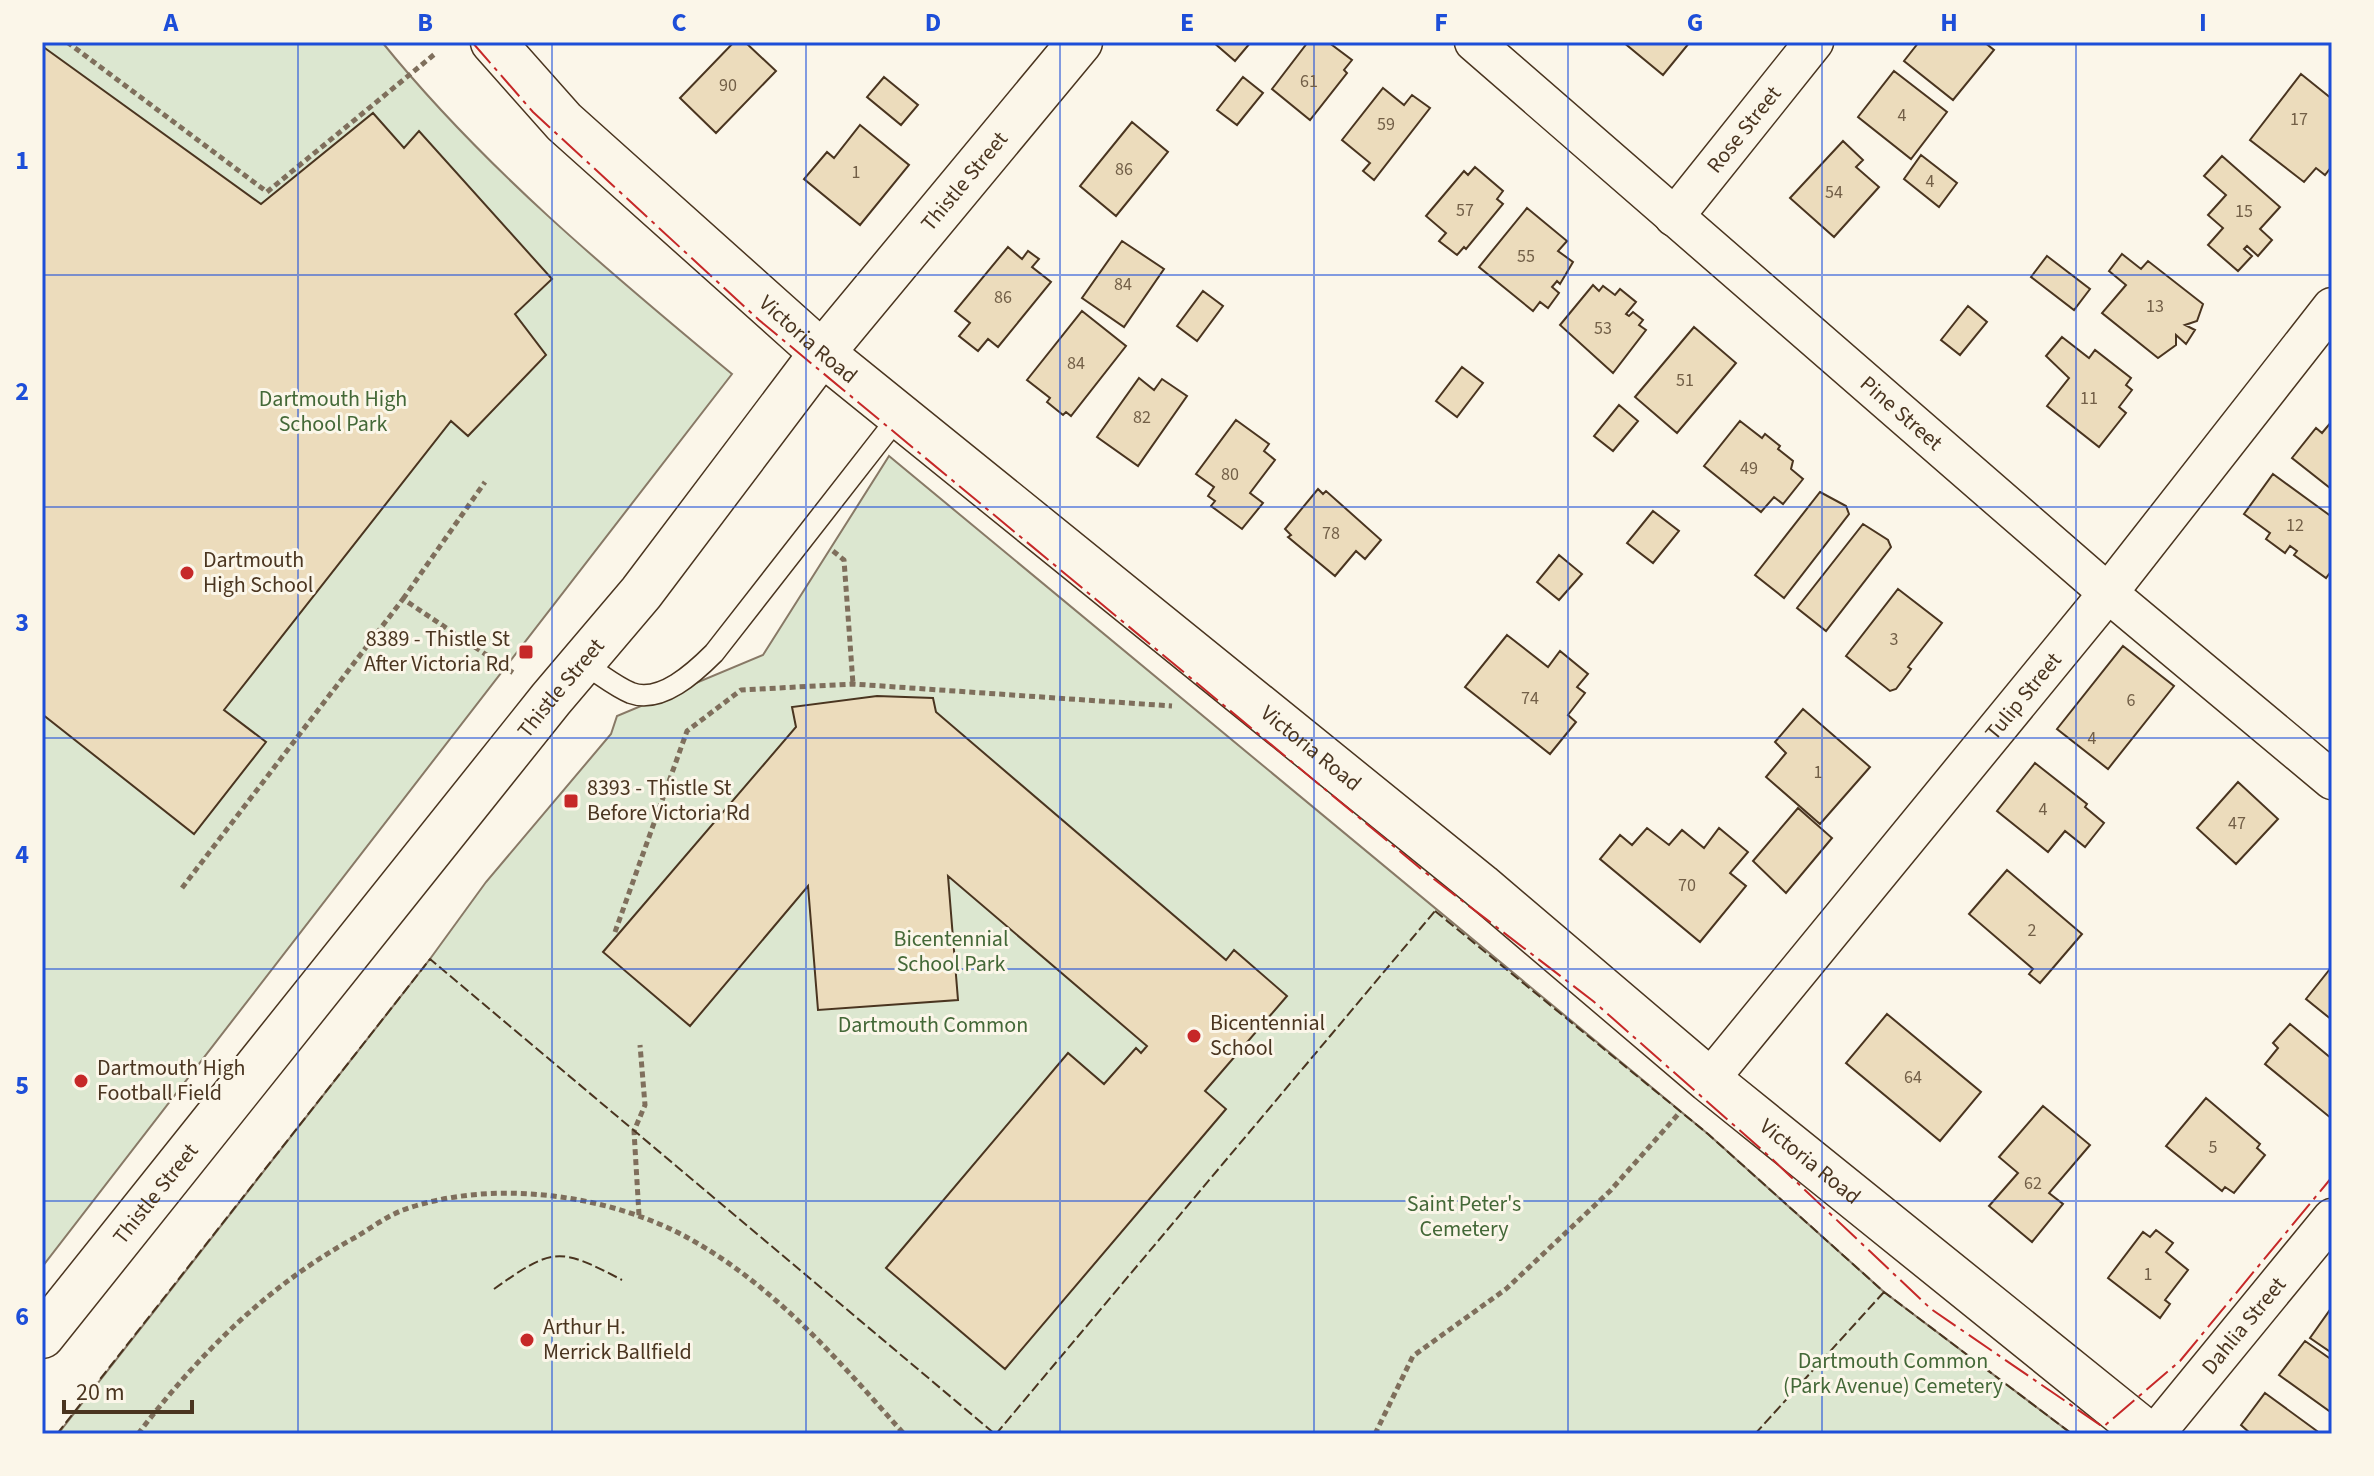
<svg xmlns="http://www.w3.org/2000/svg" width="2374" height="1476" font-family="'Source Sans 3',sans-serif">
  <rect width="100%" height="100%" fill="#fbf6e9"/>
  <path fill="#dce7d0" stroke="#887966" stroke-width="2" d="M42,42H382C483,167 609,272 732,374L42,1267Z
    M889,456L1708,1134L1884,1292L2072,1434H58L430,959L486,882L611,734L617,716L763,655Z"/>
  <path fill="#ecdcbc" stroke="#4a3520" stroke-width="2" d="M734,42H745L776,71L716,133L680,98Z
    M1213,42H1251L1235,61Z
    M1308,42H1328L1352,60L1344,70L1347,73L1310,120L1272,89Z
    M1623,42H1690L1663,75Z
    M1919,42H1984L1994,50L1953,100L1904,61Z
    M42,46L261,204L373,113L404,148L419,131L552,279L515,314L546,355L468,436L451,421L224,710L266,742L194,834L42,714Z
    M1894,71L1947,112L1911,159L1858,117Z
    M2301,74L2332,99V166L2325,175L2316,168L2304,182L2250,140Z
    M884,77L918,105L901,125L867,97Z
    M1243,77L1263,93L1237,125L1217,110Z
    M1383,88L1404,105L1412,95L1430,108L1374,180L1363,171L1370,163L1342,140Z
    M1132,122L1168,152L1116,216L1080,186Z
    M860,125L909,165L860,225L804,179L827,152L834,158Z
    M1843,141L1863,160L1856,167L1879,187L1834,237L1790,198Z
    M1921,155L1957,183L1939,207L1904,179Z
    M2222,156L2280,207L2260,229L2272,240L2258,256L2247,246L2244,249L2252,256L2238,271L2208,245L2223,228L2208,215L2226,195L2204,176Z
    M1475,167L1503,191L1497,199L1503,204L1466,249L1464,247L1457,255L1439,241L1446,233L1426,216L1464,171L1468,175Z
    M1527,208L1567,241L1558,251L1573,262L1560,284L1557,281L1552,287L1559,293L1548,308L1540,302L1533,311L1479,267Z
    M1122,241L1164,269L1124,327L1082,298Z
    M1008,247L1022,259L1028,251L1039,259L1032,267L1051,282L998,347L988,339L978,351L959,336L970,323L955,311Z
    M2122,254L2141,269L2148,261L2203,304L2197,321L2185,325L2195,330L2186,344L2176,335V345L2158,358L2102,313L2126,285L2109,271Z
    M2047,256L2090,289L2074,310L2031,277Z
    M1593,285L1599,291L1603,286L1615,295L1620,289L1636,302L1626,314L1629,316L1633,312L1643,320L1639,325L1646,330L1613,373L1560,325Z
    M1203,291L1223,306L1197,341L1177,326Z
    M1968,306L1987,322L1960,355L1941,340Z
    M1082,311L1126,346L1071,416L1066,412L1063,415L1047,402L1050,398L1027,380Z
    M1694,327L1736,363L1677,433L1635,397Z
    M2062,337L2089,358L2095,350L2131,378L2126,385L2132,390L2119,407L2126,413L2099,447L2047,406L2069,378L2046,356Z
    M1462,367L1483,383L1457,417L1436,401Z
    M1139,378L1154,390L1162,379L1187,396L1138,466L1097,437Z
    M1619,405L1638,421L1613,451L1594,436Z
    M1236,420L1269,444L1264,451L1275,460L1250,493L1263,503L1242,529L1211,506L1215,501L1208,496L1214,487L1196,474Z
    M1740,421L1762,438L1765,434L1780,446L1778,449L1793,461L1791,469L1803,479L1783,504L1774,497L1761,512L1704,466Z
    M2332,421V485L2330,488L2292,458L2316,428L2322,433Z
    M2273,474L2332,517V570L2326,578L2294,555L2297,551L2290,546L2285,553L2266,539L2270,533L2244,514Z
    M1318,489L1323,494L1326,491L1381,540L1365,559L1356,551L1335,576L1288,537L1291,535L1285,529Z
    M1820,492L1846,506L1849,514L1784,598L1755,575Z
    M1653,511L1679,531L1653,563L1627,543Z
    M1863,524L1888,540L1891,547L1826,631L1797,608Z
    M1559,555L1582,574L1559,600L1537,582Z
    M1898,589L1942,623L1908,667L1911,669L1896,689L1890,691L1846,656Z
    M1507,635L1548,667L1560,651L1588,674L1577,687L1585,693L1568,715L1576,722L1550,754L1465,687Z
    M2123,646L2174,686L2108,769L2057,729Z
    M877,696L933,698L936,712L1226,960L1234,950L1287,996L1205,1091L1226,1109L1005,1369L886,1268L1068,1053L1104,1084L1136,1048L1141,1053L1147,1046L948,876L958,1000L818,1010L808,886L690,1026L603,952L796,727L792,707Z
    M1803,709L1870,767L1820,824L1766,777L1786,753L1775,742Z
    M2035,763L2087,804L2085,807L2104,823L2085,847L2065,831L2048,852L1997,811Z
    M2238,782L2278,819L2236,864L2197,828Z
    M1798,808L1832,838L1786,893L1753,861Z
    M1647,828L1669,845L1682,830L1704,848L1719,828L1748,852L1730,873L1746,886L1700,942L1600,859L1620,835L1632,845Z
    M2007,870L2082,934L2040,983L2029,974L2033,969L1969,914Z
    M2330,969L2332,971V1020L2306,999Z
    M1887,1014L1981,1092L1940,1141L1846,1063Z
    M2290,1024L2332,1059V1119L2265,1064L2278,1048L2273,1043Z
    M2206,1098L2260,1144L2257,1148L2265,1155L2234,1193L2225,1187L2222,1191L2166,1146Z
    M2043,1106L2090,1145L2049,1193L2063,1204L2032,1242L1989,1206L2018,1173L1999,1157Z
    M2156,1230L2173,1243L2166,1252L2188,1270L2165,1300L2170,1304L2160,1318L2108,1278L2143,1232L2150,1237Z
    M2332,1307V1353L2310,1338Z
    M2305,1341L2332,1360V1413L2279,1375Z
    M2265,1393L2321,1434H2251L2241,1425Z"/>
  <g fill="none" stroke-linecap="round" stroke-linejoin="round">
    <g stroke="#4a3520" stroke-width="23">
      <path id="lane" d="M582,663C598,672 614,686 631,693C661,704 695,672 714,653L899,416"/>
    </g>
    <g stroke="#4a3520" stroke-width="41">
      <g id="street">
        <path id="s1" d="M1474,42L2108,593L2332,780"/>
        <path id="s2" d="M1674,217L1814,42"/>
        <path id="s3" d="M1709,1080L2108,593L2332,307"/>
        <path id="s4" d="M2155,1434L2332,1218"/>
      </g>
    </g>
    <g stroke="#4a3520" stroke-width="47">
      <g id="secondary">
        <path id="s5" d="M493,42L564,122L822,353L1481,886L1709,1080L2148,1434"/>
        <path id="s6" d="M42,1336L551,699L641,593L822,353L1080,42"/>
      </g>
    </g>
    <path stroke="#7f6f5c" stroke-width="5" stroke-dasharray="6 4" stroke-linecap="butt" d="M67,42L267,192L436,53
      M833,551L844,560L853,684
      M403,599L485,482
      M182,888L403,599L515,674
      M615,932L687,731L741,690L853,684L1172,706
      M639,1215L634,1131L645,1105L640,1045
      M138,1434C198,1355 268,1285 356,1237C371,1228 387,1216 403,1210C491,1178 610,1194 690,1239C776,1287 840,1362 904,1434
      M1375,1434L1413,1356L1506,1289L1610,1191L1681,1111"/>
    <use href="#lane" stroke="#fbf6e9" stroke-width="20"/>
    <use href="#street" stroke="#fbf6e9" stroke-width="38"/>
    <use href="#secondary" stroke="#fbf6e9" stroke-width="44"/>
    <path stroke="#4a3520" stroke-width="2" stroke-dasharray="10 4" stroke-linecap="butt" d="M1435,911L1708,1134L1884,1292L2072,1434
      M494,1289C553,1247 559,1247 622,1280
      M57,1434L430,959L995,1434
      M996,1434L1435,911
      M1755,1434L1884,1292"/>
    <path stroke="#c62828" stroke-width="2" stroke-dasharray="28 6 4 6" stroke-linecap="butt" d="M472,42L533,112L759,320L1426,873L1593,1001L1770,1157L1931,1309L2103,1427L2180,1361L2332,1177"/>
  </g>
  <path fill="none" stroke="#1d4ed8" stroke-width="2" stroke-opacity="0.55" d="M298,42V1434M552,42V1434M806,42V1434M1060,42V1434M1314,42V1434M1568,42V1434M1822,42V1434M2076,42V1434M42,275H2332M42,507H2332M42,738H2332M42,969H2332M42,1201H2332"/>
  <g fill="#c62828" stroke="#fbf6e9" stroke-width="3">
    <circle cx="187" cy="573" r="8"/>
    <rect x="518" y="644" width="16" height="16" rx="4"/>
    <rect x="563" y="793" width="16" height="16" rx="4"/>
    <circle cx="1194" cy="1036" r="8"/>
    <circle cx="81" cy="1081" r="8"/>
    <circle cx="527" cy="1340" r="8"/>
  </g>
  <g text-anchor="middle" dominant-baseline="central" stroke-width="6" stroke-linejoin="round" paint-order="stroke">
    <g font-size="18" fill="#725f47">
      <text x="1309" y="81">61</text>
      <text x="728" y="85">90</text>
      <text x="1902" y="115">4</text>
      <text x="2299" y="119">17</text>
      <text x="1386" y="124">59</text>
      <text x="1124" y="169">86</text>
      <text x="856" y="172">1</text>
      <text x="1930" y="181">4</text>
      <text x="1834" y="192">54</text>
      <text x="1465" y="210">57</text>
      <text x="2244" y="211">15</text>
      <text x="1526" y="256">55</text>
      <text x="1123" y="284">84</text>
      <text x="1003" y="297">86</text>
      <text x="2155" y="306">13</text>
      <text x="1603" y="328">53</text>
      <text x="1076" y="363">84</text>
      <text x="1685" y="380">51</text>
      <text x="2089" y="398">11</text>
      <text x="1142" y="417">82</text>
      <text x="1749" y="468">49</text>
      <text x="1230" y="474">80</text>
      <text x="2295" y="525">12</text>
      <text x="1331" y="533">78</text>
      <text x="1894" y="639">3</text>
      <text x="1530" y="698">74</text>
      <text x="2131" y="700">6</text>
      <text x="2092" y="738">4</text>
      <text x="1818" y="772">1</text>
      <text x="2043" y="809">4</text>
      <text x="2237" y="823">47</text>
      <text x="1687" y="885">70</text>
      <text x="2032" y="930">2</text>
      <text x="1913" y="1077">64</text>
      <text x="2213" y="1147">5</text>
      <text x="2033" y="1183">62</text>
      <text x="2148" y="1274">1</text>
    </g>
    <g font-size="22" fill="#4a3520" stroke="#fbf6e9">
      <text stroke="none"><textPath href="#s2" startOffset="112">Rose Street</textPath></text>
      <text stroke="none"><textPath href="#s6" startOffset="1478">Thistle Street</textPath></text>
      <text stroke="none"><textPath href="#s5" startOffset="434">Victoria Road</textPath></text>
      <text stroke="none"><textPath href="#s1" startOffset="566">Pine Street</textPath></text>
      <text stroke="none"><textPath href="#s6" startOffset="830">Thistle Street</textPath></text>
      <text stroke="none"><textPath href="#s3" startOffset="496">Tulip Street</textPath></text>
      <text stroke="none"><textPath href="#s5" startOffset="1082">Victoria Road</textPath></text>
      <text stroke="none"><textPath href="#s5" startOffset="1730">Victoria Road</textPath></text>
      <text stroke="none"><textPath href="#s6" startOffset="182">Thistle Street</textPath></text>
      <text stroke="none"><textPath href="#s4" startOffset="140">Dahlia Street</textPath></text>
    </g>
    <g font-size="22" fill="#436837" stroke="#fbf6e9">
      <text x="333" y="399">Dartmouth High<tspan x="333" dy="25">School Park</tspan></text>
      <text x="951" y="939">Bicentennial<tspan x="951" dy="25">School Park</tspan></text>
      <text x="933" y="1025">Dartmouth Common</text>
      <text x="1464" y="1204">Saint Peter's<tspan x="1464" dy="25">Cemetery</tspan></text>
      <text x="1893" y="1361">Dartmouth Common<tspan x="1893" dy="25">(Park Avenue) Cemetery</tspan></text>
    </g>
    <g font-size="22" fill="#4a3520" stroke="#fbf6e9" text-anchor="start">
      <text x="203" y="560">Dartmouth<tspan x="203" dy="25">High School</tspan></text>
      <text x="510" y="639" text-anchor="end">8389 - Thistle St<tspan x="510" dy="25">After Victoria Rd</tspan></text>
      <text x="587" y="788">8393 - Thistle St<tspan x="587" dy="25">Before Victoria Rd</tspan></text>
      <text x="1210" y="1023">Bicentennial<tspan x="1210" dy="25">School</tspan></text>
      <text x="97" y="1068">Dartmouth High<tspan x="97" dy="25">Football Field</tspan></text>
      <text x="543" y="1327">Arthur H.<tspan x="543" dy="25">Merrick Ballfield</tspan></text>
    </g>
  </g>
  <rect width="2374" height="1476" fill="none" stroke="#fbf6e9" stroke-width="88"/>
  <path d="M64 1400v12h128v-12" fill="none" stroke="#4a3520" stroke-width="4"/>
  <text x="76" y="1400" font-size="24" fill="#4a3520" stroke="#fbf6e9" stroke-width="6" paint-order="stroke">20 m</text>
  <rect x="44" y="44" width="2286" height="1388" fill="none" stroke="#1d4ed8" stroke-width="3"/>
  <g font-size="26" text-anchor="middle" font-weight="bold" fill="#1d4ed8">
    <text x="171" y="31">A</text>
    <text x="425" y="31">B</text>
    <text x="679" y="31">C</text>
    <text x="933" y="31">D</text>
    <text x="1187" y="31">E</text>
    <text x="1441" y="31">F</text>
    <text x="1695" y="31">G</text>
    <text x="1949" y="31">H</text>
    <text x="2203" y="31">I</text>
    <text x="22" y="169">1</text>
    <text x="22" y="400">2</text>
    <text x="22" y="631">3</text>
    <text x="22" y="863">4</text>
    <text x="22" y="1094">5</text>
    <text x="22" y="1325">6</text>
  </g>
</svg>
